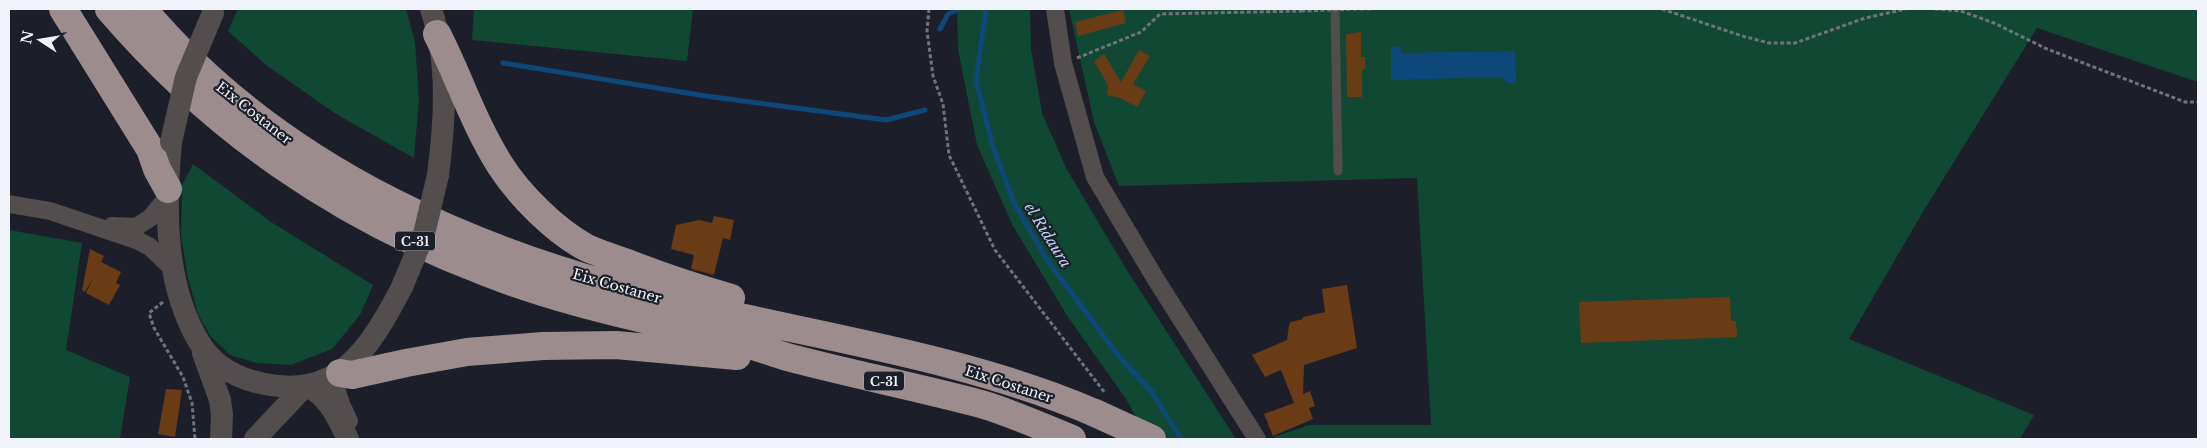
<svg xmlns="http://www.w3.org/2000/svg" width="2207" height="448" font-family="'Libre Baskerville',serif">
  <rect width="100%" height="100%" fill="#1c1f29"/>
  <path fill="#104833" d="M238,9H406L415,42L419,100L414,158L336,114L266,65L228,31Z
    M474,9H693L687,61L472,40Z
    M957,9H1030L1031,49L1042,113L1066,168L1125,267L1236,439H1148L1126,399L1068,317L1013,226L977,145L958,49Z
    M1069,9H2197L2198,82L2037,28L1921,215L1849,339L2034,415L2020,439H1276L1274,437L1309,425H1431L1417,178L1119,186L1094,122Z
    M193,164L271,222L373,285L360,315L332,349L291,365L257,363L230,355L210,336L198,314L188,278L181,236L182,185Z
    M9,230L82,243L66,350L130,377L120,439H9Z"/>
  <path fill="#0e487a" d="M1400,46L1402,53L1515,51L1516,83H1506L1504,77L1391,80V47Z"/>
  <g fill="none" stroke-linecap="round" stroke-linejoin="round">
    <path stroke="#0e487a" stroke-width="5" d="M986,9L976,81L993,147L1014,203L1047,260L1120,358L1152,392L1181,439
      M940,29L948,14L959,9
      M503,63L706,96L886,120L925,110"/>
  </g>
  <path fill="#693c15" d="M1123,10L1126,23L1078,36L1075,22Z
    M1361,32V57H1365V69L1362,70V97H1347L1346,34Z
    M1139,50L1150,56L1133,84L1146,91L1137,107L1120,98L1107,95L1108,85L1094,61L1104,54L1121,82Z
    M714,216L734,220L730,240L723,238L714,275L691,269L694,255L671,249L676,225L699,220L712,223Z
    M90,249L104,256L101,262L121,272L116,283L120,285L109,305L86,293L93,278L85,292L82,290Z
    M1347,285L1357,348L1304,365L1303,394L1310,391L1315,406L1309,408L1313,419L1273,436L1264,414L1294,403L1281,370L1265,377L1252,355L1287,340L1289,325L1291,322L1303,319V317L1325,312L1322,289Z
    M1730,297L1731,321H1736L1737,337L1581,343L1579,302Z
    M166,389L182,390L175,437L158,434Z"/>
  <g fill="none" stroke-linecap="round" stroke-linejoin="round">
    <path stroke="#71737c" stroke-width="3" stroke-dasharray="4 2.5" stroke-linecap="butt" d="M929,9L927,31L933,76L943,104L949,155L995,250L1105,393
      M1360,9H1372
      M1662,9L1742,36L1769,43H1795L1865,18L1906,9
      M1935,9L1961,11L1994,23L2047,49L2185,102H2198
      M1077,58L1141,32L1160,14L1301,11
      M163,302L149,313L154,328L183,377L192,403L195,439"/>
    <path stroke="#534d4e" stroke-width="9" d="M1335,9L1338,171"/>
    <path stroke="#534d4e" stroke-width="18" d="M1055,9L1063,63L1095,177L1155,278L1257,439
      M9,204L50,211L139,241L150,247L174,270
      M112,226L136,227L150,218L166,199
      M332,376L341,404L349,421"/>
    <path stroke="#534d4e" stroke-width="22" d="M431,9C449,62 445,121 438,175
      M171,142C165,208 164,283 199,342C212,363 232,376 256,382C337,403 369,350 402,287
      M203,353L220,400L222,415L221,439
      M307,386C330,398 337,417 348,439
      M255,439L304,387"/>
    <path stroke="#9c8c8e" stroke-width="28" d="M63,9L150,149L157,169L168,189
      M109,9C213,130 336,215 485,272C566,304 652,320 735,341C753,345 770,352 787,357C851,374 917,387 981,404C1012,413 1042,427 1072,439
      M143,9C282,174 486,259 691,306C826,338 967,358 1095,413
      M437,34C459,77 474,124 500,165C519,195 555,231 587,248C601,254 616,259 630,264C663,277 697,288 731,298
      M340,373L352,375L406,363L467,352L543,346L616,345L737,356"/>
    <path stroke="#71737c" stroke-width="3" stroke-dasharray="4 2.5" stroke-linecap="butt" d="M1301,11L1360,9"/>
    <path stroke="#534d4e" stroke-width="22" d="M171,142L186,77L213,13
      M402,287L424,234L438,175"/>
    <path stroke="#9c8c8e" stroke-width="28" d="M1095,413L1152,439"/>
  </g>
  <g text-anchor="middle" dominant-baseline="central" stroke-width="4.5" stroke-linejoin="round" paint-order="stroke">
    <g fill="#1c1f29" stroke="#b1b3bb" stroke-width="1">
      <rect x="395" y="231.5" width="40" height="19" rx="4"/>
      <rect x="864" y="371.5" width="40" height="19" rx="4"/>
    </g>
    <g font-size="12" font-weight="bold" fill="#f1f3fa">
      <text x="415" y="241">C-31</text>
      <text x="884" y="381">C-31</text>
    </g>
    <g font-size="14" fill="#f1f3fa" stroke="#1c1f29">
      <text transform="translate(254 113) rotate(38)">Eix Costaner</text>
      <text transform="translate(617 286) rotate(16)">Eix Costaner</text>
      <text transform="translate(1009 384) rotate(18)">Eix Costaner</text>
    </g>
    <g font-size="15" font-style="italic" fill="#b8d5f4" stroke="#1c1f29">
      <text transform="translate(1048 235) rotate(58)">el Ridaura</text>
    </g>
  </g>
  <rect width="2207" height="448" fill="none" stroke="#f1f3fa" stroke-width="20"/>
  <g transform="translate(40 40) rotate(282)" stroke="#1c1f29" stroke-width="4" paint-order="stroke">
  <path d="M0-4L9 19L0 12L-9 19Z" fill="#f1f3fa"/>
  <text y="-8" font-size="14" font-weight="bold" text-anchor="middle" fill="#f1f3fa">N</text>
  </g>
</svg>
